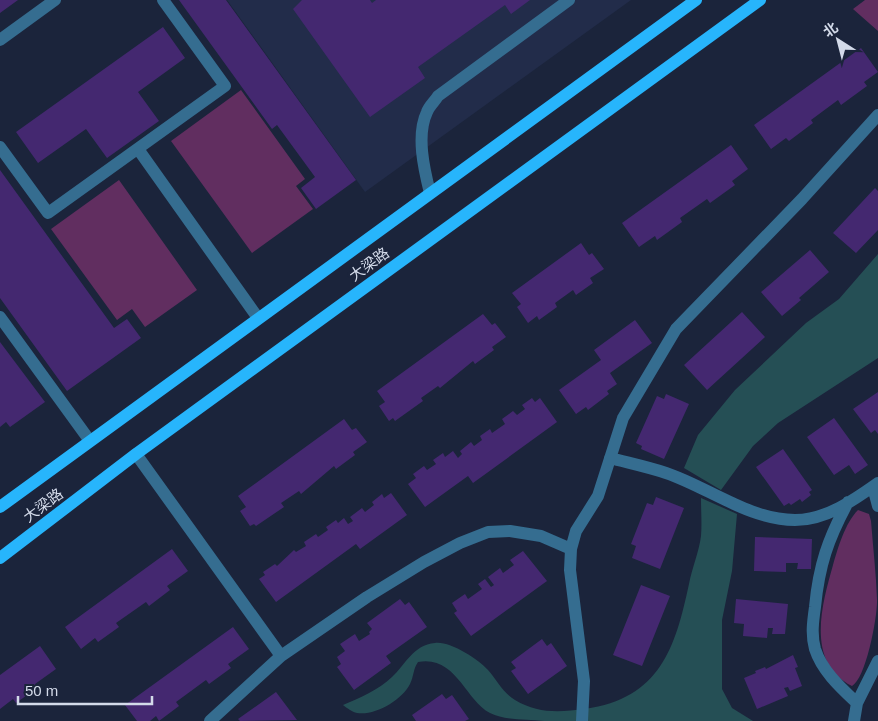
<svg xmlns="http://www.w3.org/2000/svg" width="878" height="721" font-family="Helvetica,'Noto Sans SC',sans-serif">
  <rect width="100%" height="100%" fill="#1b243b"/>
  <path fill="#222c4a" d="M227,0H631L365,192Z"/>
  <path fill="#612e60" d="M865,0H878V31L853,9Z
    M241,90L305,179L296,186L313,209L252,253L171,141Z
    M119,180L197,290L145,327L132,309L117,320L51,229Z
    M858,510L869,514L871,521C873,547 876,573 877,599C878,615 866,679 852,686C805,663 822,604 833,565C838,548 845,523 858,510Z"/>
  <path fill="#254f55" d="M878,254V358L778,423L753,446L721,490L684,468L698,435L735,390L806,323L839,299Z
    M701,498L737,514L732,571L722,620V689L732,708L753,721H544C527,719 506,721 490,713C465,700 456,655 418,662C413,669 414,676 410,684C402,700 375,716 357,713C352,712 347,708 343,705C360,698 378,690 392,677C406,664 413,645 435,643C450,641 478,659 488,670C497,680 503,693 515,700C538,714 560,712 585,709C660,698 675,649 689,584C692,568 699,552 701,536C702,524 701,511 701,498Z"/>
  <path fill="#442870" d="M0,0H18L0,13Z
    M179,0H226L356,180L316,209L301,188L315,177L277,125L272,129Z
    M302,0H370L372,3L376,0H530L511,14L505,5L418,67L425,78L370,117L293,9Z
    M163,27L185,58L138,92L159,121L107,158L86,129L38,163L16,132Z
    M861,48L878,72L864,82L867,86L841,105L838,100L811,120L813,123L789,141L786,138L771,149L754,125Z
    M731,145L748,169L732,181L735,185L710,203L707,199L680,218L682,222L657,240L655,236L639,247L622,223Z
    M0,170L114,328L127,319L141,338L67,391L0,298Z
    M875,188L878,191V230L856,253L833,233Z
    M581,243L589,255L592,253L604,269L590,278L593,283L576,295L573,290L555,303L557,307L539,320L537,316L528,323L517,307L521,304L512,293Z
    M810,250L829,272L799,298L801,300L782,316L761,292Z
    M742,312L765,337L707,390L684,365Z
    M483,314L492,325L495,323L506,337L492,347L494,350L475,364L473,361L440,388L438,386L421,398L423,401L395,421L393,418L389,421L379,406L385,402L377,391Z
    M635,320L652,343L610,373L617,384L607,391L609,394L588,410L586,407L576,414L559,390L601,360L594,350Z
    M0,342L45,402L10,427L6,422L0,427Z
    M878,392V434L875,430L871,433L853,409Z
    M666,394L689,404L664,459L641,449L642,446L636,443L657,396L664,399Z
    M532,398L535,402L540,398L557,422L473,483L468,476L425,507L408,484L416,478L413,474L424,466L427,470L436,464L433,460L443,453L445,457L453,451L458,458L462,454L460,451L471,442L474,446L482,440L480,436L490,429L492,433L505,424L502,419L513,411L517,415L525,409L522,405Z
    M834,418L868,465L855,474L849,465L834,475L807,437Z
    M344,419L352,430L356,428L367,442L353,452L355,455L336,469L334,466L301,494L299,491L281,503L284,507L256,526L254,524L250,526L240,511L246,507L238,496Z
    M783,449L812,490L809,492L811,495L802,502L800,499L791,505L789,503L784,506L756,467Z
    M391,493L407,515L360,549L356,544L276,602L259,579L265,575L263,572L275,564L277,566L294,550L296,552L306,546L304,542L316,534L318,537L328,530L326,527L336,520L338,523L344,518L348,524L353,521L350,517L362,508L365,512L374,505L372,502L382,494L384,498Z
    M656,497L684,508L660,569L632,558L636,546L631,544L647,503L653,505Z
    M755,537L812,539L811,569H797L798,563H786V572L754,571Z
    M172,549L188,571L167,586L170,590L149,606L146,602L116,623L119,627L98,642L95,638L81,649L65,627Z
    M523,551L547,581L471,636L454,613L457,611L452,603L465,594L468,599L482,589L478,584L485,579L491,587L494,585L488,577L500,568L503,573L514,565L510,560Z
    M641,585L670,596L642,666L613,655Z
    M400,599L405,605L409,602L427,627L386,656L391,663L354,690L337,667L341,664L337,657L345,651L340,644L355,634L359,641L370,634L369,632L372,629L367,623Z
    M736,599L788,604L785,634H772L773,628H768L767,638L743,636L744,624L734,623Z
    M233,627L249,649L228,664L231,668L209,684L206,680L176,702L179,706L159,721L156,716L150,721H137L125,705Z
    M542,639L547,646L551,643L567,666L528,694L511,671L516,668L511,662Z
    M40,646L56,669L35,684L37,688L16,703L13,699L0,709V675Z
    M793,655L798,667L795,668L802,686L790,691L788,687L784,688L788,696L757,709L744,678L756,673L755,671L765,667L766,669Z
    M276,692L297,720L240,721L238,719Z
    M442,694L446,699L452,695L469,719L465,721H416L412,715Z"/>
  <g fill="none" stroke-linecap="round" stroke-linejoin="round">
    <path stroke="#356d90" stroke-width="12" d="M0,40L55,0
      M0,147L48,213L225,86L163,0
      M138,149L258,318
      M430,193C424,169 416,135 427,112C429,106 435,101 438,96L569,0
      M0,317L90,441
      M136,454L281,656
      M610,458C629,463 648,467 666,473C708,487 749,520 795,520C826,520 854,500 878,483
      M873,487L878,506
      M848,502C828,539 819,565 815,607C813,621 811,635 815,649C822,671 841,688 857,703
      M210,721L281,656L367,597L424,562L460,543L488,532L510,531L541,536L571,549
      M582,721L584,681L570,570L571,549L576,531L598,496L623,418L676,329L802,199L878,115
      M854,721L857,703L878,661"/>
    <path stroke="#27b5fc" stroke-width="12" d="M0,507L696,0
      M0,558L136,454L760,0"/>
  </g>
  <g text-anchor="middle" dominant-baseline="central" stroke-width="5" stroke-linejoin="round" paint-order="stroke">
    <g font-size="15" fill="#d3dae9" stroke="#1b243b">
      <text transform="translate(369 264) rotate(-36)">大梁路</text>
      <text transform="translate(43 505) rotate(-37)">大梁路</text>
    </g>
  </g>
  <g transform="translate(838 40) rotate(324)" stroke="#1b243b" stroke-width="4" paint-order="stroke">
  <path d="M0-4L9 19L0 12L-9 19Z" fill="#d3dae9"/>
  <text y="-8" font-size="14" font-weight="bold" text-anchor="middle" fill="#d3dae9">北</text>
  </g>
  <path d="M18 696v8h134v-8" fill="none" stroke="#d3dae9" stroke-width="2.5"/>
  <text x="25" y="696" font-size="15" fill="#d3dae9" stroke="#1b243b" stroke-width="4" paint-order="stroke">50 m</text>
</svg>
